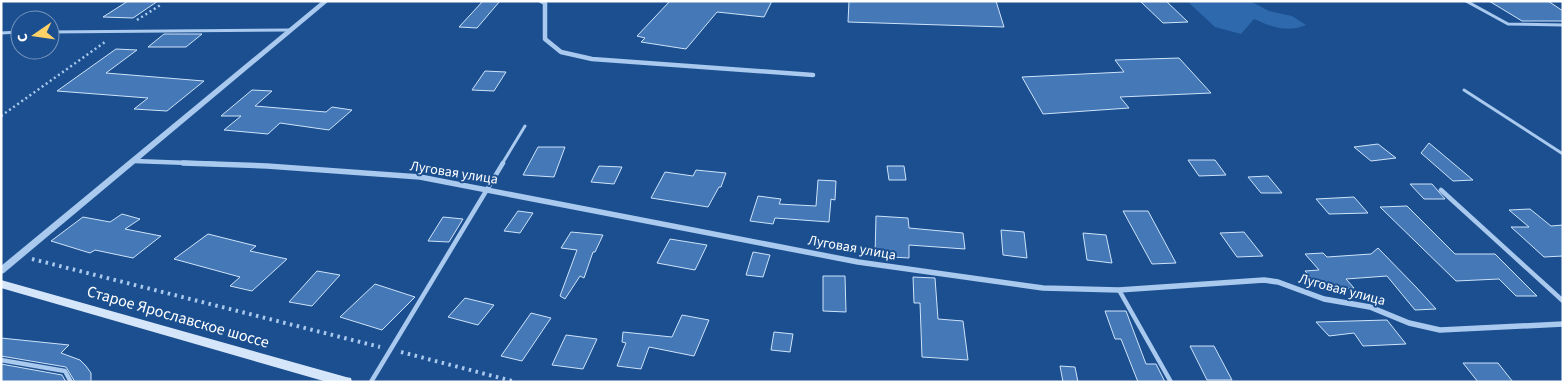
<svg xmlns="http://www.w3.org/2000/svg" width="1564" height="383" font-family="'Source Sans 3',sans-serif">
  <rect width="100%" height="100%" fill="#1b4f8f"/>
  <path fill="#2e69ad" d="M1187,1H1250L1269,11L1292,16L1306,25C1287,33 1272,27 1254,19L1241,34L1215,27Z"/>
  <path fill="#4478b7" stroke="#cfe3fa" d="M128,1H158L133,18L103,17Z
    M483,1H500L477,28L459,27Z
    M670,1H772L764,17L717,12L686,49L641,42L645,38L637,36Z
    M849,1H996L1004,27L848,22Z
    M1140,1H1166L1188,22L1163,23Z
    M1489,1H1548L1563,11V21H1522Z
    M164,34H202L186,47H148Z
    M116,49L137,50L106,73L204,81L167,111L134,109L148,98L57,91Z
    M1179,58L1211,93L1120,97L1129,108L1043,114L1022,77L1124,72L1115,60Z
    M485,71L506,72L494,91L472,90Z
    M252,90L272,91L255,106L326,112L332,107L352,110L329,130L280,123L268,134L224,130L241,116H221Z
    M1429,143L1473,180L1453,181L1421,153Z
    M1378,144L1396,158L1371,161L1354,147Z
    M538,147H565L554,177L523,175Z
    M1188,160H1215L1226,175L1199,176Z
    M599,166L622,167L614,184L591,182Z
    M887,166H904L906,180H889Z
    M696,170L726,173L721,187H719L708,207L651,198L665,172L693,176Z
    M1268,176L1282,193H1261L1248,177Z
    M818,180L836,181L835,200L831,199L829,222L775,218L773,224L750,221L758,196L781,199L779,204L816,206Z
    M1410,184H1432L1445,199H1424Z
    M1354,197L1368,213L1329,214L1316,199Z
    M1407,206L1455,254H1495L1537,296H1516L1499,279L1456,281L1380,207Z
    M1530,209L1551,226L1563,225V256L1544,257L1511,227H1529L1509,210Z
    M518,211L533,213L520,233L504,231Z
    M1123,211H1148L1176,263L1152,264Z
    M122,214L140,219L125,229L161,236L133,258L95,250L90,253L51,241L83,217L110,222Z
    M876,216L908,218L909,228L963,233L965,249L909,245V258L875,256Z
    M443,217L463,219L449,242L428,241Z
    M1001,230L1024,232L1027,258L1003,255Z
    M571,232L603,235L595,252H593L584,278L580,276L565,299L560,296L577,250L561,248Z
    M1244,232L1263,256L1237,257L1220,233Z
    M1083,233L1106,235L1112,263L1087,260Z
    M208,234L256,246L250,251L287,259L252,291L230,286L240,277L174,259Z
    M670,239L707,245L695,270L657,263Z
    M1378,248L1416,287L1436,309L1415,310L1387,276L1346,279L1354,288L1321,290L1305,271L1319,270L1305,254L1323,253L1327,257L1371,254Z
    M753,252L770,255L763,277L746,275Z
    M317,271L340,275L312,306L289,302Z
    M823,276H845L846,312L823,311Z
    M913,277L935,278L938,319L963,321L968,360L922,357L920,303H914Z
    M375,284L415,297L382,330L340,317Z
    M465,298L494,305L478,325L448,317Z
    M1105,311H1126L1146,364H1156L1165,382H1138L1121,339H1115Z
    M531,313L551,318L522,361L501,356Z
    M682,315L709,320L694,356L649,347L641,369L617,366L626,343L622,342L623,332L672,337Z
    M1387,320L1406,344L1363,346L1354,333L1329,336L1316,322Z
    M774,332L793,334L790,352L771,350Z
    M566,335L597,339L583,369L552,365Z
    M1,338L69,345L61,353L80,360L86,366L91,373V382H75L66,367L1,356Z
    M1190,346H1214L1232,380H1207Z
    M1463,363H1498L1513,382H1478Z
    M1,364L62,375L66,382H1Z
    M1060,366L1075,367L1078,382H1063Z"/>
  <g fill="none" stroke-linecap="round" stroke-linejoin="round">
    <path stroke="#a9c9ee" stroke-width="2.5" stroke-dasharray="2 3" stroke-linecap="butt" d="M137,20L162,4
      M1,116L105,42"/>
    <path stroke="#a9c9ee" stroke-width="4" stroke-dasharray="2.5 4.5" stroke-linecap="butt" d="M32,259L380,347
      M401,352L516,382"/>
    <path stroke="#a9c9ee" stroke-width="3" d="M1466,1L1508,24L1563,25
      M50,32L290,30
      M1,33L20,32
      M1464,90L1563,154
      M502,164L525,126"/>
    <path stroke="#a9c9ee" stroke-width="4.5" d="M1441,190L1563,301
      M1119,290L1171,382
      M1,360L65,371L71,382
      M371,382L503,163"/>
    <path stroke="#a9c9ee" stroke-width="4.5" d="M541,1L545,3V39L561,52L592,59L813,75
      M134,161L216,164"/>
    <path stroke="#a9c9ee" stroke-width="5.5" d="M183,163L267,166L420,177L858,262L1043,288L1119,290L1264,280L1278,282L1324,299L1370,307L1409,323L1440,330L1563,324"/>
    <path fill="#a9c9ee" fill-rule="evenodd" d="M322,1H329L4,273L1,274V266Z"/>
    <path fill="#d6e6fa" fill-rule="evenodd" d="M1,280L346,377L351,378L352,382H327L1,288Z"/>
  </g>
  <g text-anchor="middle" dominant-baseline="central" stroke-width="4" stroke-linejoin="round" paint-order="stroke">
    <g font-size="14" fill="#fff" stroke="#1b4f8f">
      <text transform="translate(454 173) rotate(9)">Луговая улица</text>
      <text transform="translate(852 248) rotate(10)">Луговая улица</text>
      <text transform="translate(1342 290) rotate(15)">Луговая улица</text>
    </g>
    <g font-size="16" fill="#fff" stroke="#1b4f8f">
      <text transform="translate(178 317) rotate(16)">Старое Ярославское шоссе</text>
    </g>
  </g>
  <rect width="1564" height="383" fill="none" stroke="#ffffff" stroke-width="5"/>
  <g transform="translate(35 35) rotate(257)"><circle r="24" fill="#1b4f8f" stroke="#7695bc"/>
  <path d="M0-4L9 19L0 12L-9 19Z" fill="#ffd166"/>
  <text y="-8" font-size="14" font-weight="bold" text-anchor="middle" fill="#ffffff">С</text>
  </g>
</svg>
